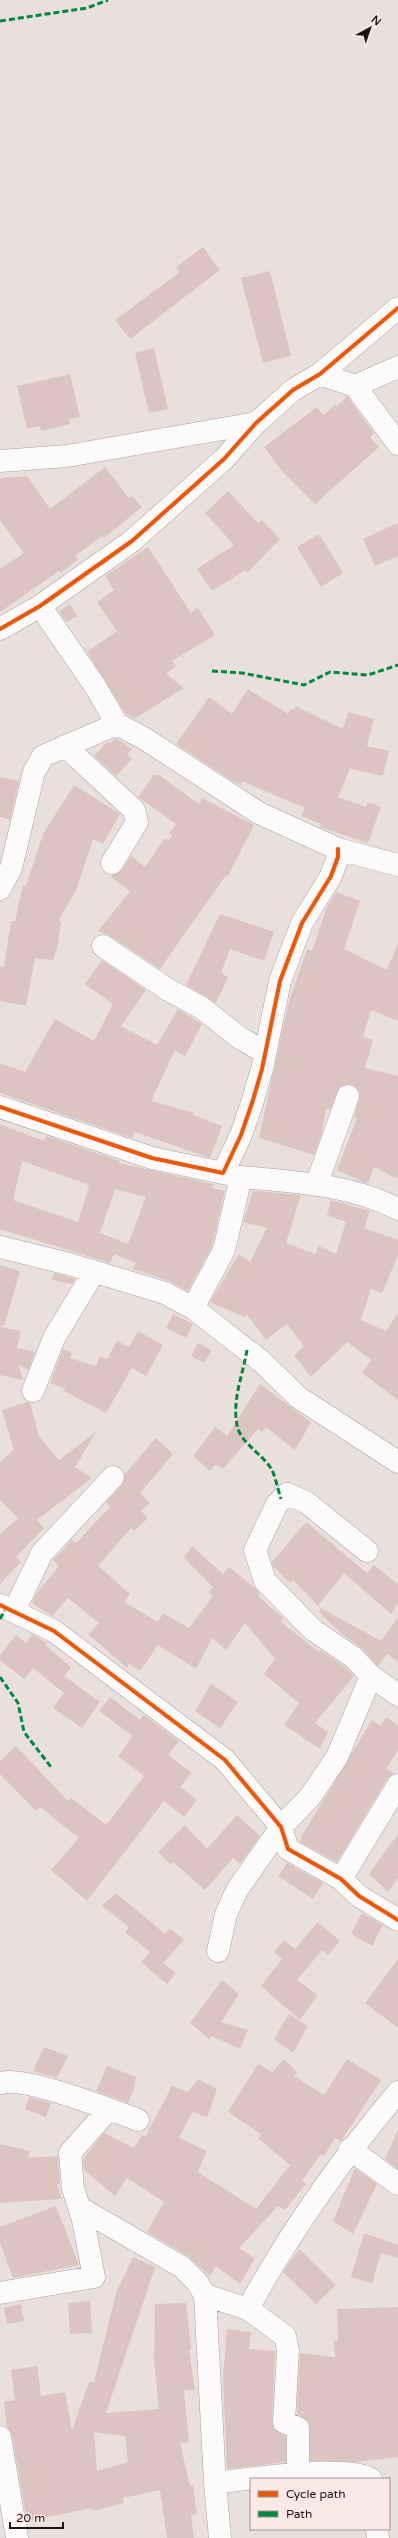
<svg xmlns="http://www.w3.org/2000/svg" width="398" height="2538" font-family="'Varela Round',sans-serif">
  <rect width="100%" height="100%" fill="#e9e0de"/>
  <path fill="#dcc4c1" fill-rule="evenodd" d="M203,247L220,270L130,339L115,320L180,272L176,267Z
    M270,271L291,356L263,363L241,278Z
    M154,348L168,409L149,413L135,353Z
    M70,374L80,417L69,419L70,424L41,431L40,426L27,429L17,386Z
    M347,396L374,433L370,437L379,447L315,504L282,471L264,447L317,407L323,415L335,405L337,406Z
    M105,467L129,498L132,496L142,507L104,538L102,536L75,556L78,559L61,573L59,571L0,612V569L24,553L0,520V478L27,476L50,509Z
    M228,491L258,523L262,520L280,539L248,572L246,570L212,591L197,569L234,545L205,513Z
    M398,523V556L375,566L363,539Z
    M319,534L343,573L321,587L297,547Z
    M148,547L191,613L198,608L215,635L172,661L176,666L166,674L184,688L134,719L125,713L87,652L117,631L97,602L114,590L105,576Z
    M70,604L77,616L66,622L59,611Z
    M248,689L288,714L291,709L294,710L296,706L343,729L348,712L374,719L367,746L389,751L383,776L350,769L338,797L366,807L368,802L381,807L368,843L320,827L321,824L301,816L305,808L242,781L241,785L231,780L176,744L209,697L232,714Z
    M116,738L132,749L127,754L132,759L116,776L94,756L107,742L110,743Z
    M154,775H159L199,804L202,798L254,825L228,876L226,875L160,969L110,936L98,931L130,891L111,877L112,875L122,870L131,856L145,867L165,838L169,840L172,836L169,833L176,824L138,797Z
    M0,777L19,781L10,820L0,817Z
    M74,785L120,814L103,844L93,839L76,890L59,920L61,922L58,945L53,960L35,958L26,1006L0,1001V966L4,967L11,921H15L23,885L26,886L43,834Z
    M336,892L360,901L344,949L387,970L398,943V1021L371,1010L363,1037L373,1040L365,1068L398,1076V1179L374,1167L368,1184L337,1170L357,1118L354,1117L360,1094L357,1088L352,1084L340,1087L330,1110L326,1109L322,1132L314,1155L259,1138L289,1001L307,949L312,951L327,907Z
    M220,914L274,932L264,961L230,949L221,973L228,977L216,1003L186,985Z
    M102,960L146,990L121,1026L157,1045L178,1009L202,1024L185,1056L175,1050L151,1101L194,1113L193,1115L222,1126L210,1158L135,1132L132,1138L0,1093V1063L25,1072L55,1019L94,1041L113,1004L85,984Z
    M0,1124L44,1141L46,1136L120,1161L119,1163L213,1184L212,1188L225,1191L212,1246L188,1291L169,1281L133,1269L136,1263L114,1254L110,1263L0,1229ZM22,1161L89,1185L78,1222L13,1200ZM115,1189L146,1197L128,1244L100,1233Z
    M253,1191L301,1195L286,1243L315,1254L319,1246L336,1254L346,1222L327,1215L331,1200L370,1211L364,1228L398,1240V1255L382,1293L371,1289L361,1320L386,1331L398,1313V1400L362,1373L371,1360L347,1342L311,1377L294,1355L304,1346L287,1324L266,1340L247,1315L244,1317L210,1302L239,1254L250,1262L267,1228L243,1222Z
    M0,1265L20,1271L4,1326L0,1325Z
    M54,1273L66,1276L75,1279L72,1284L52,1280Z
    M173,1314L193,1324L186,1338L166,1328Z
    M0,1327L21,1331L17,1348L35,1352L28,1370L19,1365L23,1380L0,1375Z
    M138,1331L163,1345L146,1376L132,1368L106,1413L62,1390L66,1389L50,1383L63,1349L72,1353L70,1358L96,1366L100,1356L107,1359L117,1341L129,1347Z
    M198,1343L212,1350L204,1363L191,1356Z
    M260,1384L311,1422L295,1450L266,1427L262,1432L258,1429L223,1469L215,1465L210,1471L193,1456L215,1427L227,1436Z
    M27,1402L30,1403L39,1436L59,1460L96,1432L75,1467L92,1478L37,1520L44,1528L16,1557L21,1562L0,1584V1534L18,1518L0,1500V1462L14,1450L2,1410Z
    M156,1438L173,1454L140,1493L150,1503L141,1511L148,1518L134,1531L131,1528L98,1566L130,1594L124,1602L158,1622L163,1613L189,1628L213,1596L208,1592L213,1587L184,1558L192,1546L223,1574L229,1567L255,1588L260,1594L258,1596L283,1618L281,1622L319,1652L320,1650L345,1667L354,1676L315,1723L328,1732L320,1749L284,1725L299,1703L264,1674L275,1659L245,1623L226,1650L212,1638L196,1669L158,1645L140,1671L129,1664L127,1668L88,1634L99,1623L68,1598L52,1616L32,1603L36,1594L59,1566L53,1560L72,1540L76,1543L110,1507L106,1502L122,1485L125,1474Z
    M306,1522L367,1573L374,1565L398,1584V1604L391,1614L344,1573L318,1606L293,1580L290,1583L273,1566L272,1562Z
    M321,1608L381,1641L398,1617V1662L387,1654L378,1666L362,1648L342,1634L319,1612Z
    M32,1634L47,1643L45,1645L71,1667L64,1676L100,1702L82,1728L53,1708L64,1693L33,1668L24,1679L0,1660V1655L16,1635L26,1643Z
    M211,1684L238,1702L220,1728L195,1711Z
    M110,1697L140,1720L143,1715L148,1718L179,1741L168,1755L192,1773L180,1787L197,1800L184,1817L164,1801L87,1901L51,1870L79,1838L40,1807L36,1811L0,1774V1761L16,1746L68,1801L71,1798L105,1824L108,1823L144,1776L118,1756L133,1736L99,1711Z
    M386,1717L398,1725V1750L386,1769L393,1773L387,1779L337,1862L300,1842L301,1837L372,1720L380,1726Z
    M237,1815L260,1836L240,1864L233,1858L205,1890L173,1862L171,1865L158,1852L185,1825L207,1849Z
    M398,1834V1878L388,1892L369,1874Z
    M287,1863L323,1883L313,1899L278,1876Z
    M116,1893L165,1934L170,1928L184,1940L163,1963L176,1973L167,1984L141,1962L150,1952L125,1932L129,1927L102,1906Z
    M362,1913L383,1925L372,1946L351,1934Z
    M318,1922L340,1941L328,1955L322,1950L297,1980L318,1995L300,2020L261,1986L282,1959L274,1952L284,1940L295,1949Z
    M398,1959V2028L365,2003Z
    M222,1980L239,1994L221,2022L248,2030L240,2049L212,2036L209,2039L190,2023Z
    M289,2014L308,2026L293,2053L274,2039Z
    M44,2047L68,2056L57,2078L33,2071Z
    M284,2059L297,2072L294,2076L324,2095L347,2059L381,2080L341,2141L335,2138L324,2156L321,2154L302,2181L306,2184L285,2210L278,2206L239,2248L255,2258L240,2284L216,2266L210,2276L188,2256L147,2232L164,2202L127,2178L115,2196L84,2170L83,2159L104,2133L134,2148L142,2135L145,2137L172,2086L188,2092L198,2079L217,2089L207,2118L193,2111L179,2138L207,2151L198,2172L256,2209L290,2165L258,2138L261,2134L228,2112L258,2064L272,2072Z
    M107,2066L136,2077L134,2089L128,2103L96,2091Z
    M29,2097L51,2103L46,2117L25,2109Z
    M398,2130V2169L385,2159Z
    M0,2144L30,2151L28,2158L58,2156L60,2184H57L62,2199L0,2203Z
    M355,2168L377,2184L353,2234L333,2221Z
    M56,2206L79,2265L13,2278L0,2243V2227Z
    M364,2233L398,2245V2258L381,2253L372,2283L351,2277Z
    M299,2249L336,2285L316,2304L283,2272Z
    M133,2257L155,2267L106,2413L159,2409L154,2361L155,2304L186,2303L191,2350H189L195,2390H184L189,2442L180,2443L190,2486L193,2485L197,2514L191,2515L194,2538H167L160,2490L123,2498L124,2503L93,2511L92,2508L27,2521L12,2435L7,2427L4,2402L15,2400L11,2370L37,2366L41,2396L65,2392L72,2430L89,2382H94L116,2293ZM94,2432L125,2436L128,2462L97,2471Z
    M90,2301L92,2333L70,2334L68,2303Z
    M21,2304L24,2321L7,2324L4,2308Z
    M398,2307V2457L355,2462L310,2461V2428L308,2421L297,2414L300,2353L335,2357L334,2341H338L337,2309Z
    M227,2329L251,2332L249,2349L275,2351L272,2422L274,2429L286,2436V2462L227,2469L223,2376Z"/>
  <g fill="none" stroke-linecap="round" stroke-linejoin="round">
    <g stroke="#a9a2a0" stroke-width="23">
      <path id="minor" d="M320,374L355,386L398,444
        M355,386L398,367
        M0,461L67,456L256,423
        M40,606L95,686L117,724L145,739L259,813L338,849L398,865
        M0,629L40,606L132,541L224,459L256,423L293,390L320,374L398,308
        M65,746L134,810L137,822L112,863
        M0,889L11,868L34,772L43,756L117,724
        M103,946L167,989L202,1008L240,1038L264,1052
        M0,1107L152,1158L223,1173L241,1135L253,1100L262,1069L280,981L302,923L331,876L338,857V849
        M241,1177C295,1182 349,1184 398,1209
        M317,1183L348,1096
        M0,1247L69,1264L165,1293L193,1308L261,1361L298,1397L398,1462
        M193,1308L224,1250L241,1177L228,1174
        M33,1391L54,1338L94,1272
        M367,1551L306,1502L287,1494L277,1504L255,1550L265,1581L313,1630L353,1657L371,1676L398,1695
        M0,1605L54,1631L225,1760L281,1827L288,1849L341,1879L359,1896L398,1920
        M14,1611L42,1553L113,1477
        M341,1879L398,1785
        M218,1951L226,1914L237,1890L281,1827L310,1797L337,1757L371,1676
        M0,2083C24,2075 111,2110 138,2120
        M350,2149L398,2184
        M80,2208L182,2267L197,2282L205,2295L248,2309L285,2336L288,2350L284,2422L298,2428V2473
        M0,2293L94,2277L83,2220L73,2188L70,2153L109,2109
        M205,2295L215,2483L220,2538
        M248,2309C290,2231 341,2160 398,2092
        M0,2437L17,2538
        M215,2483C246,2479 347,2464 371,2479
        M377,2529L378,2538"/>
    </g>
    <use href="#minor" stroke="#fcfafa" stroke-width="22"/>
    <path stroke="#00873e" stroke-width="3" stroke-dasharray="6 3" stroke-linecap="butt" d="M0,21L87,8L108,0
      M212,671L242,673L304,685L330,672L368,675L398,665
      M247,1350C243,1374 232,1400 237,1425C240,1443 263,1454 272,1470C276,1479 278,1490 281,1499
      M0,1619L6,1608
      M0,1677L18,1703L24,1732L51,1767"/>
    <g stroke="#fae9e7" stroke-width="6">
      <path id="cycleway" d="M0,629L40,606L132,541L224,459L256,423L293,390L320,374L398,308
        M0,1107L152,1158L223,1173L241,1135L253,1100L262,1069L280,981L302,923L331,876L338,857V849
        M0,1605L54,1631L225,1760L281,1827L288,1849L341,1879L359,1896L398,1920"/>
    </g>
    <use href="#cycleway" stroke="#e8590c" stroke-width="4"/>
  </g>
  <rect x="250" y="2478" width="140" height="52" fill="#fae9e7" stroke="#a09493"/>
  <rect x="258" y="2491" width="20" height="6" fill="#e8590c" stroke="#a09493"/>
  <text x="286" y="2498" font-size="12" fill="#1a1514">Cycle path</text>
  <rect x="258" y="2511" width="20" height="6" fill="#00873e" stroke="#a09493"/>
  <text x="286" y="2518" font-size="12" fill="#1a1514">Path</text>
  <g transform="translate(370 28) rotate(40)" stroke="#fae9e7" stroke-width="3" paint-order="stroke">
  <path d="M0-3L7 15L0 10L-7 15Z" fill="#1a1514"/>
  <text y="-6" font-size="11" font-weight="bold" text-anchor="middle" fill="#1a1514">N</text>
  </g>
  <path d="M10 2522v6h53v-6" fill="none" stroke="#1a1514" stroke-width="2"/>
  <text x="16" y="2522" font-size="12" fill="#1a1514" stroke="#fae9e7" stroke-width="3" paint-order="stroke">20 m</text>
</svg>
